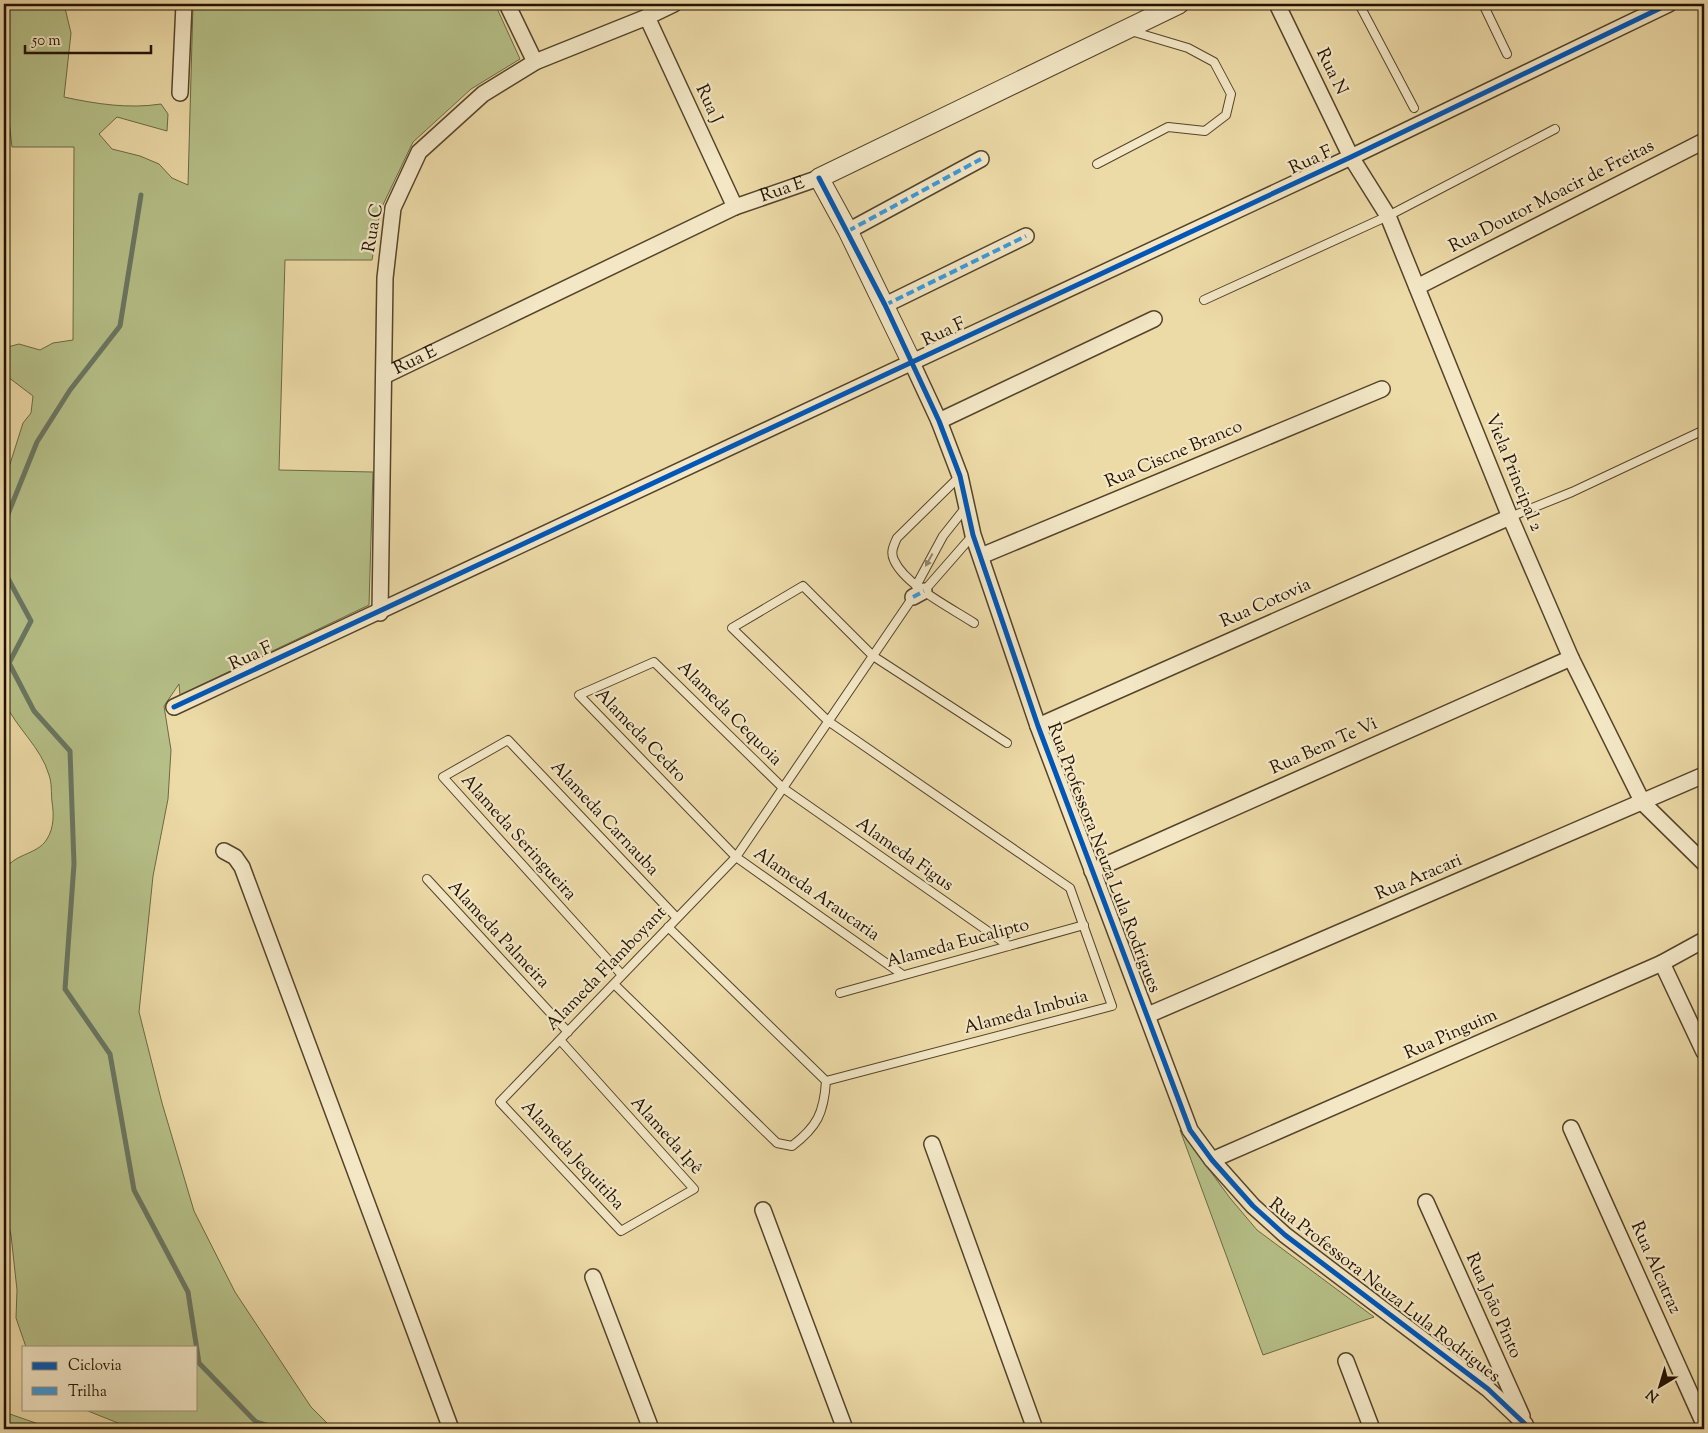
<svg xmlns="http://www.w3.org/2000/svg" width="1708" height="1433" font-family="'Sorts Mill Goudy',serif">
  <rect width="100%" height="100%" fill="#ecdaa7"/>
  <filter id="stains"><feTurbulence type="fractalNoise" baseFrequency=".004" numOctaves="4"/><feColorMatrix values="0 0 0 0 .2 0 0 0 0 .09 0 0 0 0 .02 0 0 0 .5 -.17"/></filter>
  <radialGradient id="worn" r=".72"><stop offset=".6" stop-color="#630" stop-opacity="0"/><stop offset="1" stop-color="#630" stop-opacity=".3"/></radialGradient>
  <path fill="#b6c088" stroke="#6c6944" d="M4,4H64L71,33L64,97C96,104 129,109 161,104L168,114L167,131L117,117L99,134L112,149L140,156L159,164L172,178L188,185L193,4H495L520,59L471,89L413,142L380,211L372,260H285L279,470L373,472L369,605L180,695L179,684L164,706L171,750L168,799L153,876L139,1012L162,1103L194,1211L235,1292L311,1407L333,1429H133L83,1409H196V1347H26L16,1318L17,1290L11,1235L4,1210V873C11,853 37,856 47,839C54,828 54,814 52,802C51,793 52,783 49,775C41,747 16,728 4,701V483L23,423L31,413L33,396L4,374V348L19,344L40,350L53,343L73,340L74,147H12L8,112L9,80L4,49Z
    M1180,1130L1230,1198L1257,1230L1374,1317L1263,1355Z
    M4,1412L53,1429H4Z"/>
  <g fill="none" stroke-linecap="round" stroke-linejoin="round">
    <path stroke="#6a7763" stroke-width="5" d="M4,524L37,442L70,390L120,326L141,195
      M4,571L31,621L9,663L34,711L70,751L74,864L65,989L110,1054L134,1190L188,1292L199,1363L256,1422L278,1429"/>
    <g stroke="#55442a" stroke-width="10">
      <path id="service" d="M1359,4L1414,108
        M1483,4L1507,54
        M1097,164L1168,127L1205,131L1226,115L1231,94L1214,62L1188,48L1131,31
        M1204,300L1388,216L1555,129
        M960,476L897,538C894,545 890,552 894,560C905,585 951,608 974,623
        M1510,517L1572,492L1704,430
        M916,586L943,536L966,507
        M924,591L973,535
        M427,879L568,1032
        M622,975L443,777L508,740L677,918
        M903,975L736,857L579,695L654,662L783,788L1009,946
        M614,984L777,1143L792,1146C817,1127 824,1113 826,1081L668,927
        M840,993L1084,925
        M560,1040L694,1189L621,1231L500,1102L736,857L913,597
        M826,1081L1112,1006L1070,888L828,721L732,628L803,586L873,656L1007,743"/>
    </g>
    <g stroke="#55442a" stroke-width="18">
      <g id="minor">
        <path d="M507,4L535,62"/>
        <path d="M1277,4L1351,157L1388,216L1510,517L1571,658L1643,803L1704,863"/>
        <path d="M647,17L735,207"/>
        <path d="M180,93L184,4"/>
        <path d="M848,231L981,159"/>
        <path d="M1417,287L1704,141"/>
        <path d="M885,305L1026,236"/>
        <path d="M912,363L939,421L960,476L973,535L1038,726L1190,1130L1212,1160L1253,1206L1285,1235L1488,1389L1525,1424L1527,1429"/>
        <path id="s1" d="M384,376L735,207L819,178"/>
        <path d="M939,421L1154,319"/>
        <path d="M981,556L1382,389"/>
        <path d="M913,597L924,591"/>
        <path d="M380,613L385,278L393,208L419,152L483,94L535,62L647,17L674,4"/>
        <path d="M174,707L1351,157L1669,4"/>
        <path d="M1038,726L1510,517"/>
        <path d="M224,851L235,857L242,867L451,1429"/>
        <path d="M1092,871L1571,658"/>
        <path d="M1662,963L1704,1052"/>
        <path d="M1148,1015L1704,775"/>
        <path d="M1571,1128L1704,1424"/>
        <path d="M932,1144L1035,1429"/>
        <path d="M1212,1160L1662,963L1704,940"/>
        <path d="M1426,1202L1522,1416"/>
        <path d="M763,1210L845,1429"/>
        <path d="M593,1277L651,1429"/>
        <path d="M1346,1361L1372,1429"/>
      </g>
    </g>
    <g stroke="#55442a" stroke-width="21">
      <path id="tertiary" d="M912,363L848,231L819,178L1179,4"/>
    </g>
    <use href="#service" stroke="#f3e7c6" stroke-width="8"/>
    <use href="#minor" stroke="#f3e7c6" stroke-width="15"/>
    <use href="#tertiary" stroke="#f3e7c6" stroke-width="19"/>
    <path stroke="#3c9adc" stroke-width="4" stroke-dasharray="8 4" stroke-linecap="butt" d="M848,231L981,159
      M885,305L1026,236
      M913,597L924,591"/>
    <g stroke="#f3e7c6" stroke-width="8">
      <path id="cycleway" d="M819,178L885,305L939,421L960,476L973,535L1038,726L1190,1130L1212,1160L1253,1206L1285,1235L1488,1389L1525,1424L1527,1429
        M174,707L1351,157L1669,4"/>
    </g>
    <use href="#cycleway" stroke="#0057b8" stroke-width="5"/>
  </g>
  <defs><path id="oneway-solid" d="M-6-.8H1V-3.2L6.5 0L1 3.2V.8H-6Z" transform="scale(1.25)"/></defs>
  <use fill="#95876d" href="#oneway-solid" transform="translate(929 560) rotate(119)"/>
  <g text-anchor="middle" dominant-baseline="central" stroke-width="4.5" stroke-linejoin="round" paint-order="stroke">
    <g font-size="18" fill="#231200" stroke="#f3e7c6">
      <text transform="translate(1331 72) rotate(64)">Rua N</text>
      <text transform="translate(708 104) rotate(65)">Rua J</text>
      <text transform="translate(1311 161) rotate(-25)">Rua F</text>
      <text stroke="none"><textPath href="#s1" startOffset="440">Rua E</textPath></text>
      <text transform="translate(1552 197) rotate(-27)">Rua Doutor Moacir de Freitas</text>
      <text transform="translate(374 228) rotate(-80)">Rua C</text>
      <text transform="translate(944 333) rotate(-25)">Rua F</text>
      <text stroke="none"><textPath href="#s1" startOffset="35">Rua E</textPath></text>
      <text transform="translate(1174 455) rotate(-23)">Rua Ciscne Branco</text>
      <text transform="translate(1513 473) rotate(68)">Viela Principal 2</text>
      <text transform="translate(1266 604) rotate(-24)">Rua Cotovia</text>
      <text transform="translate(251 657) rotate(-25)">Rua F</text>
      <text transform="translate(729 714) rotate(45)">Alameda Cequoia</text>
      <text transform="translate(640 736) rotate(46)">Alameda Cedro</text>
      <text transform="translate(1324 747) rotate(-24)">Rua Bem Te Vi</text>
      <text transform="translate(604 819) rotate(47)">Alameda Carnauba</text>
      <text transform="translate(518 838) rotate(48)">Alameda Seringueira</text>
      <text transform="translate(904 855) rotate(35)">Alameda Figus</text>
      <text transform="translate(1103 858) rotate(69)">Rua Professora Neuza Lula Rodrigues</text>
      <text transform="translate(1419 878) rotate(-23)">Rua Aracari</text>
      <text transform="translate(816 895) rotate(35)">Alameda Araucaria</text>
      <text transform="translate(498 935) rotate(47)">Alameda Palmeira</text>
      <text transform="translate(958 944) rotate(-15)">Alameda Eucalipto</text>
      <text transform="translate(607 969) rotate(-46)">Alameda Flamboyant</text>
      <text transform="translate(1026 1013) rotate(-15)">Alameda Imbuia</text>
      <text transform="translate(1451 1035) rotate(-24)">Rua Pinguim</text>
      <text transform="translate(666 1136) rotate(48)">Alameda Ipê</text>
      <text transform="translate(572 1156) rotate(47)">Alameda Jequitiba</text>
      <text transform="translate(1655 1268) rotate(66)">Rua Alcatraz</text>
      <text transform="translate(1384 1291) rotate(38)">Rua Professora Neuza Lula Rodrigues</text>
      <text transform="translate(1493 1306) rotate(66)">Rua João Pinto</text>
    </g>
  </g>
  <rect width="1708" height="1433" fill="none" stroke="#ecdaa7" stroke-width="20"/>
  <rect x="5" y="5" width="1698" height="1423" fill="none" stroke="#231200" stroke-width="2.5"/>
  <rect x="10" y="10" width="1688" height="1413" fill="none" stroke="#231200"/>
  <rect x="22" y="1346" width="175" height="65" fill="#f3e7c6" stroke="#a09277"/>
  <rect x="32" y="1362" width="25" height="8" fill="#0057b8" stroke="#a09277"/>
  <text x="68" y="1370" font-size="15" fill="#231200">Ciclovia</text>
  <rect x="32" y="1387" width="25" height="8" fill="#3c9adc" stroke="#a09277"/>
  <text x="68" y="1396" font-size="15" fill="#231200">Trilha</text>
  <g transform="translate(1660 1386) rotate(218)" stroke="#f3e7c6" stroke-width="4" paint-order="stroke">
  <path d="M0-4L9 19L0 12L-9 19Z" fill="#231200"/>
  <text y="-8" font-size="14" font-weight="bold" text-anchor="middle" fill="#231200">N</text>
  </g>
  <path d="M25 45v8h126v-8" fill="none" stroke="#231200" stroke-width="2.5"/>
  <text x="32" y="45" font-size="15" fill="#231200" stroke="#f3e7c6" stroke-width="4" paint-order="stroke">50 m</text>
  <rect width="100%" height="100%" filter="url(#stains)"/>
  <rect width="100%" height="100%" fill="url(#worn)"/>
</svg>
